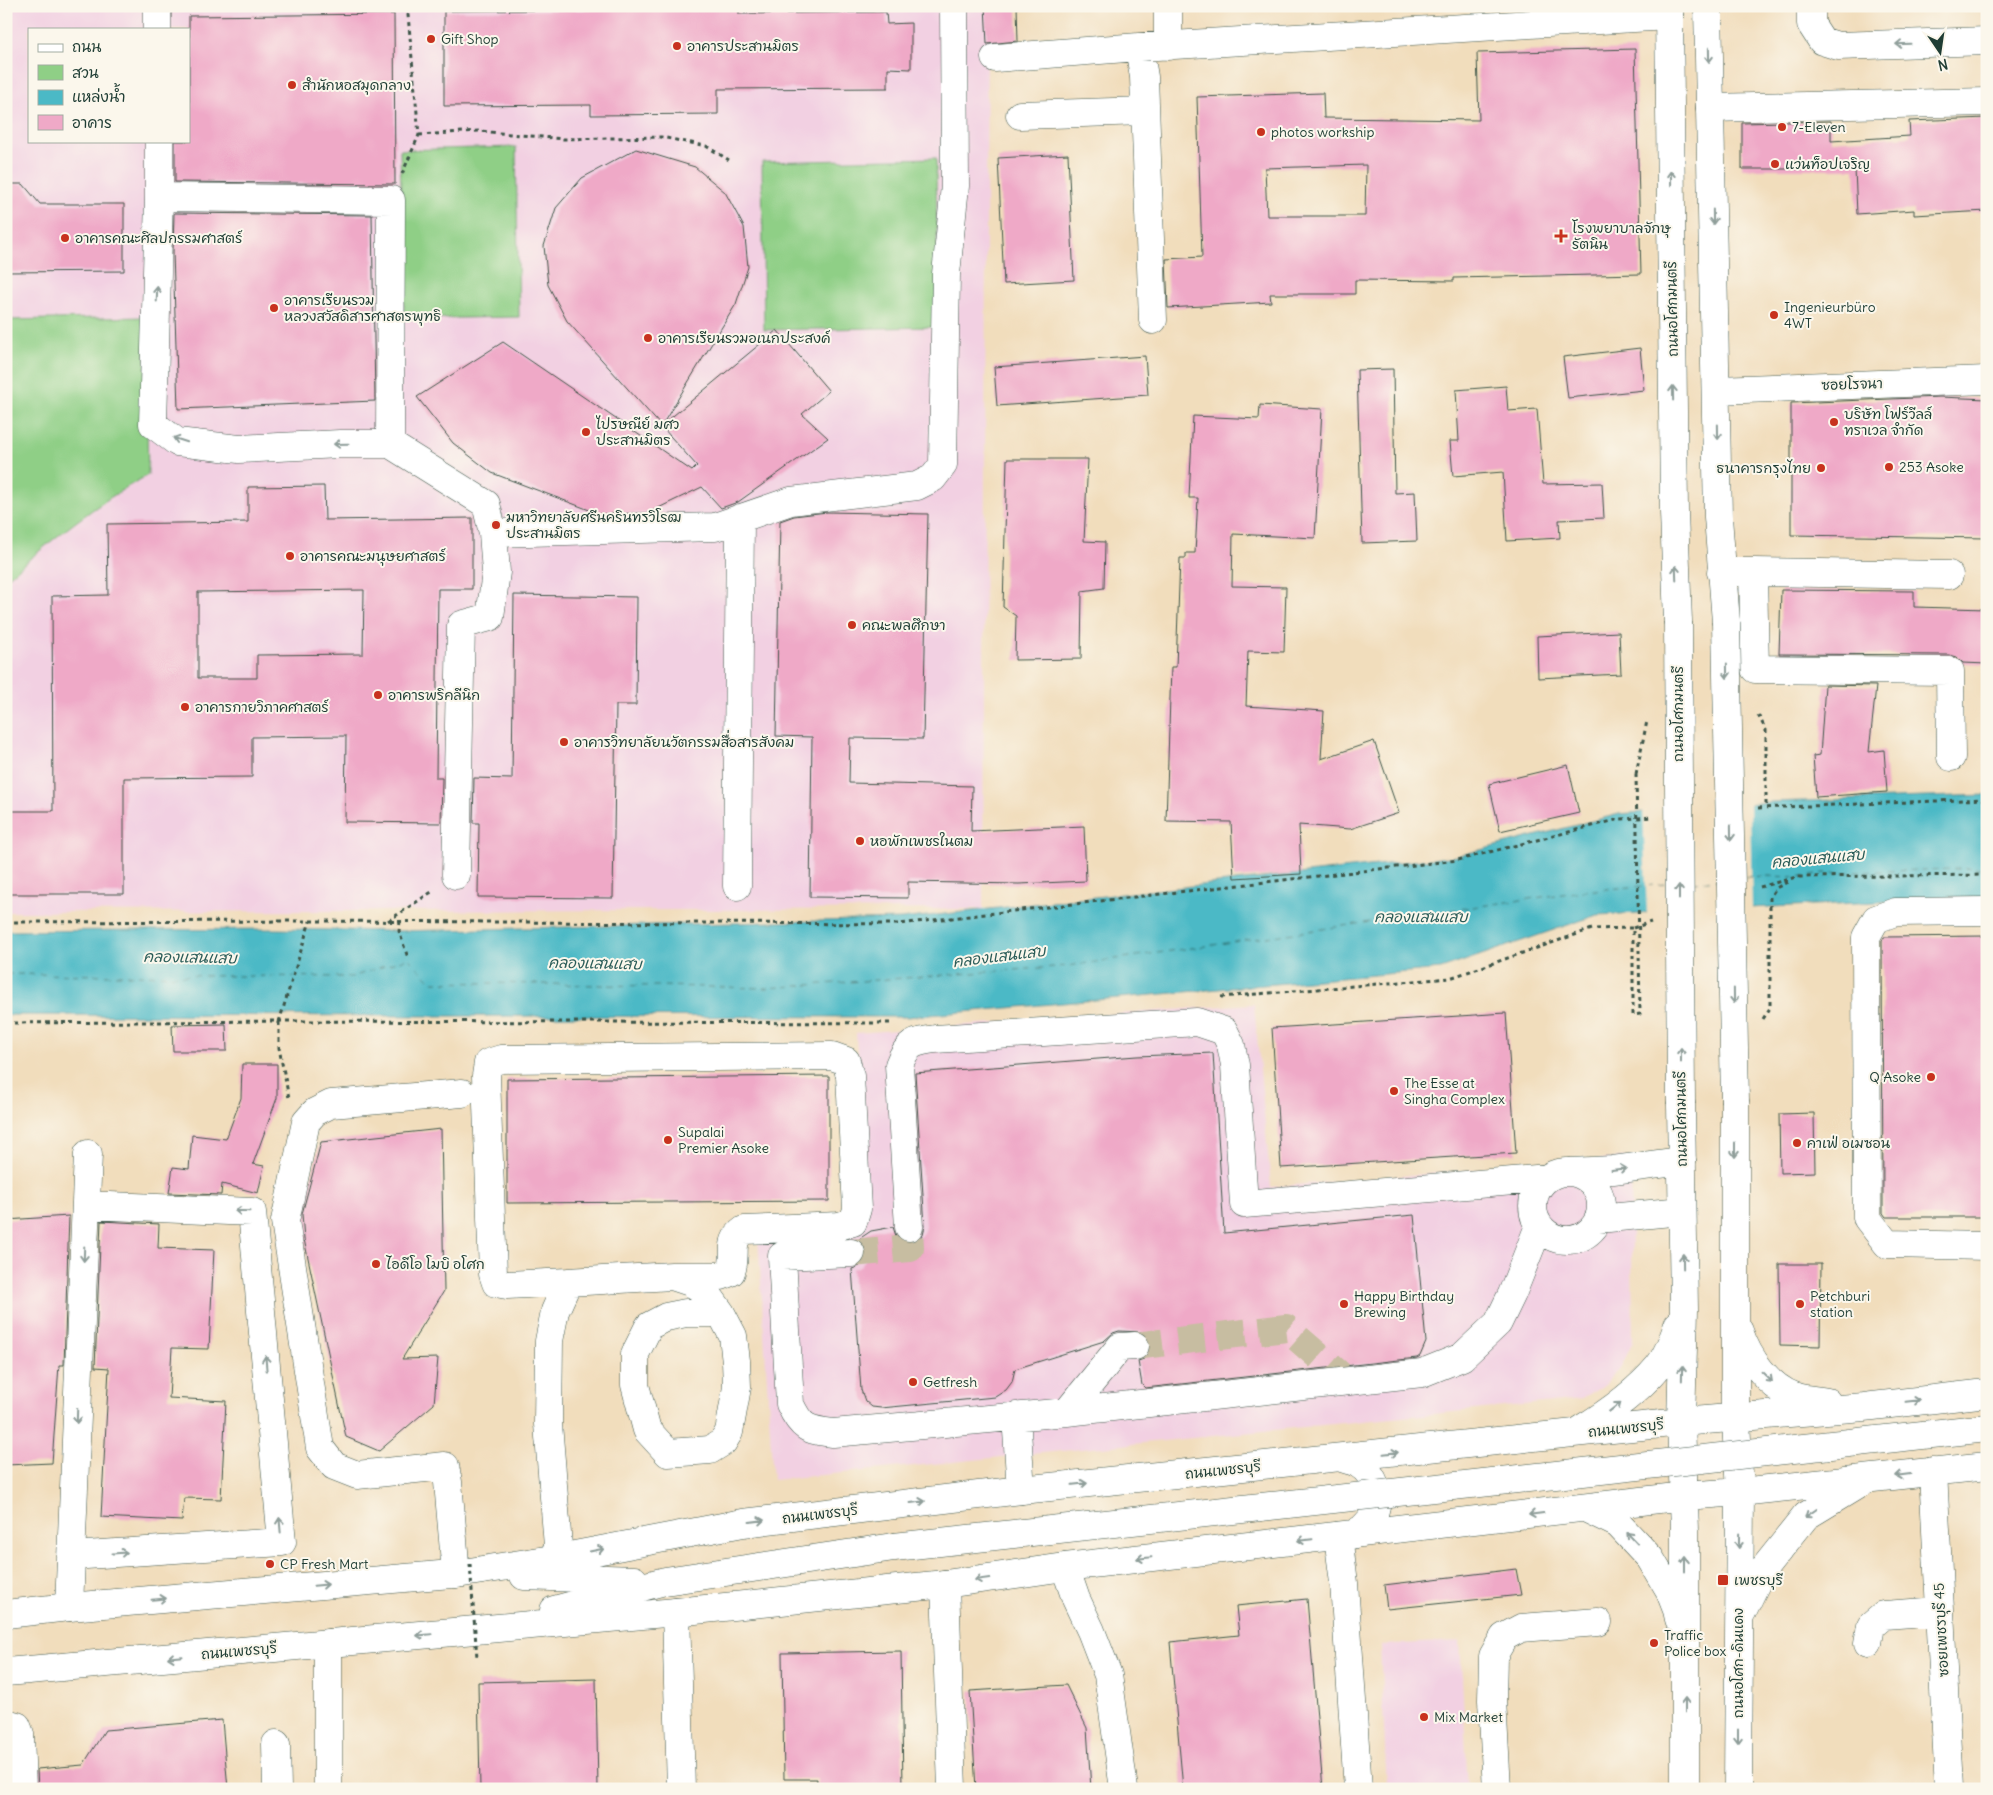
<svg xmlns="http://www.w3.org/2000/svg" width="1993" height="1795" font-family="Delius,'Playpen Sans Thai',sans-serif">
  <rect width="100%" height="100%" fill="#fbf7ec"/>
  <filter id="ink" filterUnits="userSpaceOnUse"><feTurbulence type="fractalNoise" baseFrequency=".02" numOctaves="2"/><feDisplacementMap in="SourceGraphic" scale="10" xChannelSelector="R" yChannelSelector="G"/><feConvolveMatrix kernelMatrix="1 2 1 2 8 2 1 2 1" color-interpolation-filters="sRGB"/></filter>
  <filter id="wash" filterUnits="userSpaceOnUse"><feTurbulence type="fractalNoise" baseFrequency=".0096" numOctaves="4" result="noise"/><feDisplacementMap in="SourceGraphic" scale="20" xChannelSelector="R" yChannelSelector="G"/><feGaussianBlur stdDeviation="1.12" result="paint"/><feColorMatrix in="noise" values="0 0 0 0 0 0 0 0 0 0 0 0 0 0 0 0 0 1.4 0 .05"/><feComposite in="paint" operator="in"/></filter>
  <g filter="url(#wash)">
    <rect width="100%" height="100%" fill="#f1ddbc"/>
    <path fill="#f2d0e2" fill-rule="evenodd" d="M6,6H987L983,909L6,912ZM29,29H189V141H29Z
      M1254,1004L1271,1187L1631,1157L1633,1342L1622,1365L1603,1386L1582,1399L773,1480L758,1236L866,1217L856,1033Z
      M1460,1641L1468,1789H1387L1380,1645Z"/>
    <path fill="#8fcf86" stroke="#57865d" d="M516,147L519,317L404,319L400,150Z
      M936,158L938,327L764,330L762,162Z
      M145,317L148,475C96,503 52,540 6,579V320Z"/>
    <path fill="#4bb9c6" stroke="#357b7d" d="M1987,795V897L1597,915L1441,969L907,1017L6,1015V931L274,929L399,931L901,919L1457,856L1619,814L1771,802Z"/>
    <path fill="#f1ddbc" d="M1750,801L1752,910L1647,915L1643,808Z"/>
    <g fill="none" stroke-linecap="round" stroke-linejoin="round">
      <path stroke="#2a5c58" stroke-width="1" stroke-dasharray="6 5" stroke-linecap="butt" d="M1745,877L1766,876L1796,877L1825,873L1987,868
        M1693,882L1719,880
        M6,974L352,977L408,958L432,982L767,988L1068,966L1583,891L1666,884"/>
    </g>
    <g id="blocks">
      <path fill="#efa9c7" fill-rule="evenodd" d="M588,6H648L647,9H694V6H739V14L886,12L887,24L911,23V69L888,68V88L718,89V114L591,115V105L444,106V11L589,10Z
        M985,6H1017L1018,41L987,44Z
        M394,14L395,184L175,182V141H189V16Z
        M1635,49L1641,274L1454,278V281L1355,280V294H1270L1271,302L1168,308L1166,259L1202,257L1197,97L1323,93L1324,118L1479,120L1477,53ZM1366,165L1365,216H1267L1265,168Z
        M1987,118V211L1914,215V210L1857,214L1855,169H1742V123L1831,121V141L1910,136L1909,121Z
        M636,149L695,167L725,192L744,227L748,267L736,304L662,425L777,330L829,391L802,414L828,438L738,502L721,508L702,487L648,513L600,514L492,473L453,443L417,397L503,342L692,471L697,466L567,321L548,285L544,246L556,208L582,178Z
        M1068,154L1074,280L1004,284L998,158Z
        M6,184H23L40,204H124V271L6,272Z
        M174,213L372,215L375,401L178,409L173,252Z
        M1640,348L1644,390L1568,398L1563,357Z
        M1145,356L1148,395L997,406L994,367Z
        M1393,369L1395,493L1415,492L1417,541L1362,543L1357,370Z
        M1506,386L1508,411L1537,409L1543,484L1602,483L1604,518L1559,520L1560,538L1507,541L1503,472L1453,476L1450,441H1459L1456,390Z
        M1940,397L1987,399V538L1791,535V403Z
        M1260,405L1322,409L1315,538L1233,534L1232,586L1286,587L1284,652L1248,651L1246,706L1324,711L1321,759L1374,741L1399,813L1350,829L1299,825L1301,874L1234,878L1231,822L1166,821L1171,667H1176L1180,558H1186V553H1195L1198,498H1189L1193,416L1259,419Z
        M1007,459H1088L1084,541L1105,542L1104,588L1082,591L1081,659L1015,660L1016,616L1003,607Z
        M324,486L325,520L472,518V589H438L436,778H442L441,823L345,822L346,736L252,737V777L124,778V894H6V811H53L52,596L108,595L107,524L248,522V487ZM364,590L363,654L257,655V678H198V592Z
        M827,512L928,514L923,739L850,738L849,783L972,786L971,831L1084,826L1086,881L1019,884L908,882V898L810,897L812,737L776,736L780,521L794,516Z
        M1781,590L1914,591V607L1987,609V664L1963,663L1957,657L1950,655L1779,654Z
        M514,595L637,597L636,705H616L613,898L478,897L479,823H473L474,778L512,779Z
        M1619,632L1621,674L1538,678L1537,636Z
        M1825,685L1876,686L1869,752L1884,750L1887,792L1816,797L1813,756L1820,755Z
        M1568,765L1579,813L1500,831L1489,784Z
        M1987,936V1217H1886L1883,1213L1882,941L1884,937Z
        M1506,1013L1516,1153L1281,1168L1272,1028Z
        M226,1024L227,1051H173L172,1025Z
        M1213,1053L1224,1233L1414,1215L1426,1342L1420,1356L1417,1358L1145,1388L1142,1385L1138,1361L1144,1359L1149,1352L1150,1344L1148,1338L1141,1332L1119,1331L1113,1333L1104,1341L1015,1369L1012,1382L1006,1390L995,1397L881,1408L872,1407L865,1401L861,1390L852,1269L860,1266L865,1260L867,1252L864,1245L859,1239L871,1231L893,1227L896,1236L902,1241L909,1243L918,1240L923,1234L925,1226L915,1073L1137,1056Z
        M242,1064H277V1098L253,1164L264,1166L258,1193L222,1184L221,1195L169,1193L173,1167L189,1169L192,1135L226,1139L241,1098Z
        M829,1076V1201L507,1203V1079Z
        M1814,1113L1815,1172L1780,1173L1779,1114Z
        M441,1129L444,1291L402,1359L438,1358L434,1404L379,1451L346,1437L304,1239L302,1214L321,1142Z
        M69,1216L64,1365H59L52,1463L6,1465V1220Z
        M101,1221L159,1224L158,1248L214,1250L209,1349L172,1348L169,1398L226,1401L221,1499L184,1498L182,1521L101,1517L109,1368L95,1367Z
        M1779,1264H1821L1820,1346L1780,1345Z
        M1516,1569L1521,1595L1387,1609L1384,1585Z
        M1307,1599L1323,1789H1183L1170,1642L1239,1635L1236,1606Z
        M901,1651L903,1789H816L817,1779H784L782,1653Z
        M596,1679L598,1789H480L478,1682Z
        M1066,1685L1087,1728L1091,1789H976L970,1691Z
        M222,1720L228,1789H38L37,1769L83,1765L105,1730Z"/>
    </g>
  </g>
  <g filter="url(#ink)">
    <use href="#blocks" fill-opacity="0" stroke="#3e5548" stroke-width="1"/>
    <g fill="none" stroke-linecap="round" stroke-linejoin="round">
      <path stroke="#c7bda1" stroke-width="28" stroke-dasharray="28 14" stroke-linecap="butt" d="M851,1253L910,1248L909,1227
        M1135,1346L1286,1328L1340,1375"/>
      <g stroke="#3e5548" stroke-width="29">
        <path id="minor" d="M157,6V29
          M1168,6V46
          M1811,6V24L1822,41L1838,46L1987,41
          M1139,47L1144,77L1153,320
          M995,58L1139,47L1669,16
          M1710,108L1987,102
          M1020,115L1145,111
          M159,141V197L391,200L390,444L486,504L493,533L496,572L490,617L461,625L456,875
          M159,197L153,424L177,442L239,449L340,444H390
          M1717,390L1987,380
          M493,533L715,527L791,501L917,486L933,478L943,465L946,274L955,186L954,6
          M1721,572H1753L1755,669L1950,671L1951,757
          M1753,572L1949,575
          M737,886L740,518
          M1987,911L1895,912L1876,919L1866,937L1867,1218L1887,1244L1987,1246
          M1570,1172L1613,1170L1682,1161
          M1533 1206a34 34 0 1 1 68 0a34 34 0 1 1-68 0Z
          M1598,1219L1682,1211
          M909,1227L899,1065C907,1043 914,1042 935,1039L1197,1022L1224,1031L1231,1045L1235,1065L1244,1204L1548,1178
          M851,1253L782,1256L790,1404C801,1428 807,1430 833,1433L1067,1412L1422,1373L1462,1357L1498,1323L1512,1294L1539,1226
          M568,1282L507,1285L496,1283L493,1274L486,1076L488,1063L501,1059L832,1056L846,1061L850,1076L857,1209L853,1222L839,1226L744,1230C727,1242 738,1253 731,1272L721,1276H672
          M1067,1412L1120,1347L1135,1346
          M1016,1416L1021,1490
          M1933,1471L1949,1789
          M1338,1536L1344,1583L1358,1789
          M71,1556L282,1542L252,1212L86,1205
          M559,1558L548,1424L549,1341L555,1311L568,1282L672,1276L690,1282L706,1292L721,1313L733,1336L736,1361L737,1387L729,1432L723,1442L710,1450L668,1453L647,1430L635,1385V1354L649,1326L666,1317L686,1313H721
          M1065,1567L1076,1599L1091,1631L1108,1675L1124,1789
          M456,1574L448,1482L445,1466L357,1475L334,1466L320,1448L285,1221L306,1122L315,1112L331,1104L462,1093
          M945,1584L952,1789
          M69,1607L88,1154
          M676,1612L681,1789
          M328,1643V1789
          M1868,1643L1871,1626L1884,1615L1940,1611
          M6,1723L17,1726L20,1734L22,1789
          M276,1744L277,1789
          M1497,1789L1492,1700L1493,1656L1504,1637L1521,1628L1598,1622"/>
      </g>
      <g stroke="#3e5548" stroke-width="29">
        <path id="major" d="M1669,6L1674,512L1678,622
          M1708,6L1718,517L1726,622
          M1735,1102V1404L1740,1492L1738,1789
          M1681,1104L1684,1310L1681,1422L1685,1530V1789
          M1739,1331C1748,1358 1768,1387 1796,1397C1806,1400 1817,1400 1827,1402
          M1580,1430C1608,1413 1637,1392 1658,1367C1668,1355 1673,1339 1678,1325
          M1342,1458C1347,1460 1353,1461 1357,1463C1380,1476 1384,1508 1365,1526C1362,1530 1356,1532 1352,1535
          M1585,1508L1618,1524L1650,1558L1670,1592L1677,1610L1679,1619
          M524,1576L634,1580
          M554,1610L665,1581L894,1547
          M1742,1612L1762,1571L1806,1516L1862,1482
          M6,1614L69,1607L463,1573L559,1558L743,1523L1021,1490L1681,1422L1864,1407L1987,1393
          M6,1672L676,1612L945,1584L1065,1567L1685,1496L1740,1492L1987,1466"/>
      </g>
      <path stroke="#3e5548" stroke-width="3" stroke-dasharray="4 4" stroke-linecap="butt" d="M419,135L479,131L563,139L661,137L706,146L729,160
        M402,174L419,135L408,15L412,6
        M1758,715L1766,730V808
        M1636,774L1647,721
        M1758,808L1987,799
        M1760,887L1796,877L1987,875
        M388,921L433,891
        M400,921L399,931L408,958
        M6,922L310,921L899,924L1458,860L1620,819L1652,817
        M1633,928L1651,922
        M1221,997L1450,978L1592,929L1633,928V1015L1640,1014L1639,950
        M1763,1019L1770,1008V897L1776,888L1791,880
        M279,1022V1048L289,1098
        M6,1023L284,1021L890,1023"/>
      <use href="#minor" stroke="#fff" stroke-width="28"/>
      <use href="#major" stroke="#fff" stroke-width="28"/>
      <g stroke="#3e5548" stroke-width="29" stroke-linecap="butt">
        <path id="major-bridge" d="M1678,622L1681,1104
          M1726,622L1735,1102
          M894,1547L1987,1428"/>
      </g>
      <path stroke="#3e5548" stroke-width="3" stroke-dasharray="4 4" stroke-linecap="butt" d="M1636,774L1639,950
        M279,1022L310,921
        M470,1564L477,1658"/>
      <use href="#major-bridge" stroke="#fff" stroke-width="28"/>
    </g>
    <defs><path id="oneway-shaft" d="M-6 0H5M1.5-3L5.5 0L1.5 3" fill="none" stroke-width="1.6" stroke-linecap="round" stroke-linejoin="round" transform="scale(1.25)"/></defs>
    <g stroke="#8f9e9a">
      <use href="#oneway-shaft" transform="translate(1903 44) rotate(178)"/>
      <use href="#oneway-shaft" transform="translate(1709 55) rotate(89)"/>
      <use href="#oneway-shaft" transform="translate(1671 178) rotate(-91)"/>
      <use href="#oneway-shaft" transform="translate(1713 217) rotate(89)"/>
      <use href="#oneway-shaft" transform="translate(157 294) rotate(-88)"/>
      <use href="#oneway-shaft" transform="translate(1673 393) rotate(-91)"/>
      <use href="#oneway-shaft" transform="translate(1718 432) rotate(89)"/>
      <use href="#oneway-shaft" transform="translate(180 440) rotate(-162)"/>
      <use href="#oneway-shaft" transform="translate(341 444) rotate(179)"/>
      <use href="#oneway-shaft" transform="translate(1676 573) rotate(-92)"/>
      <use href="#oneway-shaft" transform="translate(1727 671) rotate(89)"/>
      <use href="#oneway-shaft" transform="translate(1731 833) rotate(89)"/>
      <use href="#oneway-shaft" transform="translate(1679 892) rotate(-90)"/>
      <use href="#oneway-shaft" transform="translate(1734 996) rotate(89)"/>
      <use href="#oneway-shaft" transform="translate(1681 1055) rotate(-90)"/>
      <use href="#oneway-shaft" transform="translate(1735 1150) rotate(90)"/>
      <use href="#oneway-shaft" transform="translate(1619 1169) rotate(-7)"/>
      <use href="#oneway-shaft" transform="translate(242 1211) rotate(-178)"/>
      <use href="#oneway-shaft" transform="translate(84 1254) rotate(92)"/>
      <use href="#oneway-shaft" transform="translate(1683 1261) rotate(-91)"/>
      <use href="#oneway-shaft" transform="translate(266 1363) rotate(-95)"/>
      <use href="#oneway-shaft" transform="translate(1682 1373) rotate(-89)"/>
      <use href="#oneway-shaft" transform="translate(1767 1377) rotate(44)"/>
      <use href="#oneway-shaft" transform="translate(1913 1401) rotate(-6)"/>
      <use href="#oneway-shaft" transform="translate(1615 1407) rotate(-38)"/>
      <use href="#oneway-shaft" transform="translate(77 1416) rotate(92)"/>
      <use href="#oneway-shaft" transform="translate(1391 1453) rotate(-6)"/>
      <use href="#oneway-shaft" transform="translate(1903 1475) rotate(173)"/>
      <use href="#oneway-shaft" transform="translate(1080 1484) rotate(-6)"/>
      <use href="#oneway-shaft" transform="translate(918 1502) rotate(-7)"/>
      <use href="#oneway-shaft" transform="translate(1811 1513) rotate(145)"/>
      <use href="#oneway-shaft" transform="translate(1536 1514) rotate(173)"/>
      <use href="#oneway-shaft" transform="translate(757 1521) rotate(-7)"/>
      <use href="#oneway-shaft" transform="translate(280 1525) rotate(-95)"/>
      <use href="#oneway-shaft" transform="translate(1632 1538) rotate(-133)"/>
      <use href="#oneway-shaft" transform="translate(1305 1540) rotate(174)"/>
      <use href="#oneway-shaft" transform="translate(1739 1541) rotate(91)"/>
      <use href="#oneway-shaft" transform="translate(597 1550) rotate(-12)"/>
      <use href="#oneway-shaft" transform="translate(120 1553) rotate(-4)"/>
      <use href="#oneway-shaft" transform="translate(1144 1558) rotate(174)"/>
      <use href="#oneway-shaft" transform="translate(1685 1564) rotate(-90)"/>
      <use href="#oneway-shaft" transform="translate(982 1579) rotate(172)"/>
      <use href="#oneway-shaft" transform="translate(321 1585) rotate(-5)"/>
      <use href="#oneway-shaft" transform="translate(159 1599) rotate(-5)"/>
      <use href="#oneway-shaft" transform="translate(424 1635) rotate(175)"/>
      <use href="#oneway-shaft" transform="translate(175 1657) rotate(175)"/>
      <use href="#oneway-shaft" transform="translate(1685 1705) rotate(-90)"/>
      <use href="#oneway-shaft" transform="translate(1738 1737) rotate(90)"/>
    </g>
  </g>
  <g fill="#c8321e" stroke="#fbf7ec" stroke-width="2">
    <circle cx="431" cy="39" r="5"/>
    <circle cx="677" cy="46" r="5"/>
    <circle cx="292" cy="85" r="5"/>
    <circle cx="1782" cy="127" r="5"/>
    <circle cx="1261" cy="132" r="5"/>
    <circle cx="1775" cy="164" r="5"/>
    <path d="M1558.5 228.5h5v5h5v5h-5v5h-5v-5h-5v-5h5z"/>
    <circle cx="65" cy="238" r="5"/>
    <circle cx="274" cy="308" r="5"/>
    <circle cx="1774" cy="315" r="5"/>
    <circle cx="648" cy="338" r="5"/>
    <circle cx="1834" cy="422" r="5"/>
    <circle cx="586" cy="432" r="5"/>
    <circle cx="1889" cy="467" r="5"/>
    <circle cx="1821" cy="468" r="5"/>
    <circle cx="496" cy="525" r="5"/>
    <circle cx="290" cy="556" r="5"/>
    <circle cx="852" cy="625" r="5"/>
    <circle cx="378" cy="695" r="5"/>
    <circle cx="185" cy="707" r="5"/>
    <circle cx="564" cy="742" r="5"/>
    <circle cx="860" cy="841" r="5"/>
    <circle cx="1931" cy="1077" r="5"/>
    <circle cx="1394" cy="1091" r="5"/>
    <circle cx="668" cy="1140" r="5"/>
    <circle cx="1797" cy="1143" r="5"/>
    <circle cx="376" cy="1264" r="5"/>
    <circle cx="1344" cy="1304" r="5"/>
    <circle cx="1800" cy="1304" r="5"/>
    <circle cx="913" cy="1382" r="5"/>
    <circle cx="270" cy="1564" r="5"/>
    <rect x="1717" y="1574" width="12" height="12" rx="2.5"/>
    <circle cx="1654" cy="1643" r="5"/>
    <circle cx="1424" cy="1717" r="5"/>
  </g>
  <g text-anchor="middle" dominant-baseline="central" stroke-width="4" stroke-linejoin="round" paint-order="stroke">
    <g font-size="14" fill="#1f3d34" stroke="#fbf7ec" text-anchor="start">
      <text x="441" y="39">Gift Shop</text>
      <text x="687" y="46">อาคารประสานมิตร</text>
      <text x="302" y="85">สำนักหอสมุดกลาง</text>
      <text x="1792" y="127">7-Eleven</text>
      <text x="1271" y="132">photos workship</text>
      <text x="1785" y="164">แว่นท็อปเจริญ</text>
      <text x="1572" y="228">โรงพยาบาลจักษุ<tspan x="1572" dy="16">รัตนิน</tspan></text>
      <text x="75" y="238">อาคารคณะศิลปกรรมศาสตร์</text>
      <text x="284" y="300">อาคารเรียนรวม<tspan x="284" dy="16">หลวงสวัสดิสารศาสตรพุทธิ</tspan></text>
      <text x="1784" y="307">Ingenieurbüro<tspan x="1784" dy="16">4WT</tspan></text>
      <text x="658" y="338">อาคารเรียนรวมอเนกประสงค์</text>
      <text x="1844" y="414">บริษัท โฟร์วีลล์<tspan x="1844" dy="16">ทราเวล จำกัด</tspan></text>
      <text x="596" y="424">ไปรษณีย์ มศว<tspan x="596" dy="16">ประสานมิตร</tspan></text>
      <text x="1899" y="467">253 Asoke</text>
      <text x="1811" y="468" text-anchor="end">ธนาคารกรุงไทย</text>
      <text x="506" y="517">มหาวิทยาลัยศรีนครินทรวิโรฒ<tspan x="506" dy="16">ประสานมิตร</tspan></text>
      <text x="300" y="556">อาคารคณะมนุษยศาสตร์</text>
      <text x="862" y="625">คณะพลศึกษา</text>
      <text x="388" y="695">อาคารพริคลีนิก</text>
      <text x="195" y="707">อาคารกายวิภาคศาสตร์</text>
      <text x="574" y="742">อาคารวิทยาลัยนวัตกรรมสื่อสารสังคม</text>
      <text x="870" y="841">หอพักเพชรในตม</text>
      <text x="1921" y="1077" text-anchor="end">Q Asoke</text>
      <text x="1404" y="1083">The Esse at<tspan x="1404" dy="16">Singha Complex</tspan></text>
      <text x="678" y="1132">Supalai<tspan x="678" dy="16">Premier Asoke</tspan></text>
      <text x="1807" y="1143">คาเฟ่ อเมซอน</text>
      <text x="386" y="1264">ไอดีโอ โมบิ อโศก</text>
      <text x="1354" y="1296">Happy Birthday<tspan x="1354" dy="16">Brewing</tspan></text>
      <text x="1810" y="1296">Petchburi<tspan x="1810" dy="16">station</tspan></text>
      <text x="923" y="1382">Getfresh</text>
      <text x="280" y="1564">CP Fresh Mart</text>
      <text x="1734" y="1580">เพชรบุรี</text>
      <text x="1664" y="1635">Traffic<tspan x="1664" dy="16">Police box</tspan></text>
      <text x="1434" y="1717">Mix Market</text>
    </g>
    <g font-size="14" fill="#1f3d34" stroke="#fbf7ec">
      <text transform="translate(1672 309) rotate(-91)">ถนนอโศกมนตรี</text>
      <text transform="translate(1852 384) rotate(-2)">ซอยโรจนา</text>
      <text transform="translate(1678 714) rotate(-90)">ถนนอโศกมนตรี</text>
      <text transform="translate(1681 1119) rotate(-91)">ถนนอโศกมนตรี</text>
      <text transform="translate(1626 1428) rotate(-6)">ถนนเพชรบุรี</text>
      <text transform="translate(1223 1470) rotate(-6)">ถนนเพชรบุรี</text>
      <text transform="translate(820 1514) rotate(-7)">ถนนเพชรบุรี</text>
      <text transform="translate(1941 1630) rotate(-93)">ซอยเพชรบุรี 45</text>
      <text transform="translate(239 1651) rotate(-5)">ถนนเพชรบุรี</text>
      <text transform="translate(1738 1663) rotate(-90)">ถนนอโศก-ดินแดง</text>
    </g>
    <g font-size="15" font-style="italic" fill="#2a5c58" stroke="#fbf7ec">
      <text transform="translate(1818 858) rotate(-5)">คลองแสนแสบ</text>
      <text x="1421" y="916">คลองแสนแสบ</text>
      <text transform="translate(999 956) rotate(-7)">คลองแสนแสบ</text>
      <text transform="translate(190 957) rotate(1)">คลองแสนแสบ</text>
      <text transform="translate(595 963) rotate(1)">คลองแสนแสบ</text>
    </g>
  </g>
  <rect width="1993" height="1795" fill="none" stroke="#fbf7ec" stroke-width="25"/>
  <rect x="28" y="28" width="162" height="115" fill="#fbf7ec" stroke="#a3ada2"/>
  <rect x="38" y="44" width="25" height="8" fill="#ffffff" stroke="#a3ada2"/>
  <text x="72" y="52" font-size="15" fill="#1f3d34">ถนน</text>
  <rect x="38" y="65" width="25" height="15" fill="#8fcf86" stroke="#a3ada2"/>
  <text x="72" y="78" font-size="15" fill="#1f3d34">สวน</text>
  <rect x="38" y="90" width="25" height="15" fill="#4bb9c6" stroke="#a3ada2"/>
  <text x="72" y="102" font-size="15" fill="#1f3d34">แหล่งน้ำ</text>
  <rect x="38" y="115" width="25" height="15" fill="#efa9c7" stroke="#a3ada2"/>
  <text x="72" y="128" font-size="15" fill="#1f3d34">อาคาร</text>
  <g transform="translate(1940 52) rotate(167)" stroke="#fbf7ec" stroke-width="4" paint-order="stroke">
  <path d="M0-4L9 19L0 12L-9 19Z" fill="#1f3d34"/>
  <text y="-8" font-size="14" font-weight="bold" text-anchor="middle" fill="#1f3d34">N</text>
  </g>
</svg>
